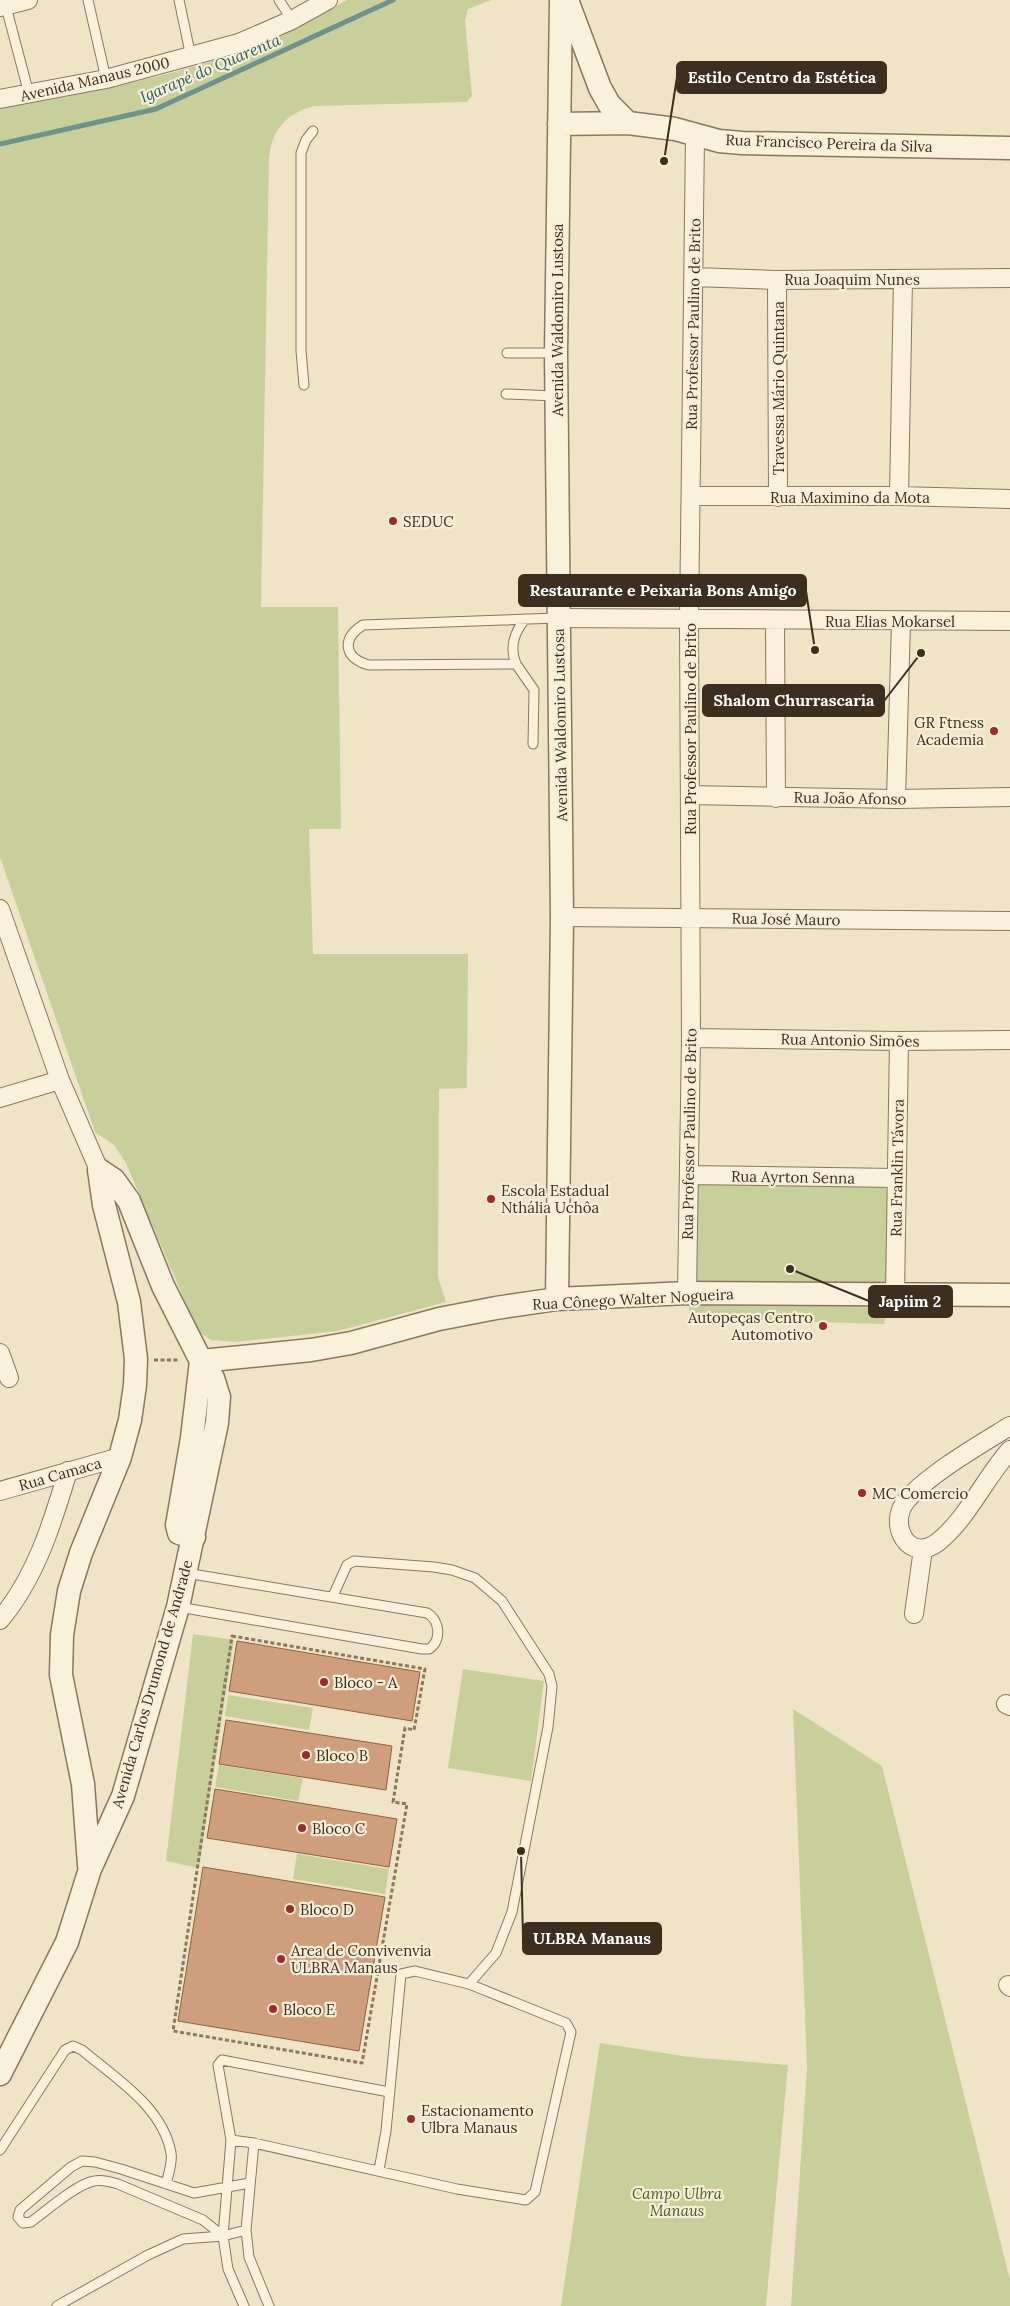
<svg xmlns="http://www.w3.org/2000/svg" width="1010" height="2306" font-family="Lora,serif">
  <rect width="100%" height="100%" fill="#f0e4c8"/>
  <path fill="#c9cf9b" d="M347,0H491L468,9L465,20L472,96L467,102L314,106C287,113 271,130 269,159L261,607H338L341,829H309L313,954H468L467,1088L439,1089L438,1277L446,1302L338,1331L235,1342L211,1340L198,1332L126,1163L114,1145L95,1132L0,857V108C81,95 163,78 241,52C278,39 313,19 347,0Z
    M692,1180L893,1184L889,1301L884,1324L689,1318Z
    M193,1634L234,1640L199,1868L166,1861Z
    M463,1669L544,1681L531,1781L448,1768Z
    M228,1695L313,1708L309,1730L225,1716Z
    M793,1709L882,1766L1010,2280V2306H791L807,2067Z
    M219,1765L303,1778L298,1801L215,1787Z
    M297,1854L389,1869L385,1894L293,1879Z
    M600,2043L689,2057L788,2065L766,2306H561Z"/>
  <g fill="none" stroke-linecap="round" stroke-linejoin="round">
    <path stroke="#6f938a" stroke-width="5" d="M0,144L156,109L393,0"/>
  </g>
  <path fill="#cf9f7d" stroke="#8d5f41" d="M237,1641L420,1672L412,1721L229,1691Z
    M226,1720L392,1746L386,1790L219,1764Z
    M215,1789L397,1819L389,1867L207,1838Z
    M203,1867L385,1897L359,2051L178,2021Z"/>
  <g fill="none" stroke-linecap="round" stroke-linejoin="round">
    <g stroke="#8d765c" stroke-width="11">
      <path id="service" d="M88,0L106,79
        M179,0L191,57
        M279,0L292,20
        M5,3L29,94
        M507,353H556
        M304,385L301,351V153L306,140L313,131
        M506,394L556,396
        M516,664C509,647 514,633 525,619
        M533,744L534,690L516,664L369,665C344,658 341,639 363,625L558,618
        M333,1596L347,1565L354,1561L434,1567L452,1570L475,1578L502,1601L549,1674L552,1686L548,1727L512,1912L496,1953L469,1984
        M179,1607L422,1649H429C442,1641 440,1620 427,1613L186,1573
        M231,2140L254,2143L457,2189L526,2200L535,2192L571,2032L566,2023L469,1984L415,1971L401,1974L386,2131L379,2170
        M254,2143L246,2230L249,2257L269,2306
        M0,2150L65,2050L73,2046L82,2050C115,2078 163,2107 171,2153C173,2162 168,2175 166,2184
        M223,2236L231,2140L218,2065L222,2060L389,2092
        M57,2306L148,2255L183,2239L223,2236L246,2230
        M244,2306L228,2269L223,2236L203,2220L118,2184C111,2182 103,2179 94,2181C77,2184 46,2211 31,2222L23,2223L18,2217L20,2210L71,2167L82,2161L95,2162L121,2169L194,2193L250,2183"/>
    </g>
    <g stroke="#8d765c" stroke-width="20">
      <path id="minor" d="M0,7L28,0
        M0,99L106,79L239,43L292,20L328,0
        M694,277L777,280L1010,278
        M777,280L778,497
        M691,496H899L1010,499
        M899,496L903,279
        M559,618L1010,621
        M775,620L776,798
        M690,795L896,799L1010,797
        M896,799L901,622
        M0,909L60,1080L99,1170
        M562,917L1010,921
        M691,1038L899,1041L1010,1040
        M0,1098L60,1080
        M689,1175L896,1178
        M687,1293L691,1038L689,620L695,136
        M895,1295L899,1041
        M0,1353L9,1378
        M1010,1426C981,1444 927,1475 906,1501C887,1525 909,1564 938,1542C967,1519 985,1478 1010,1450
        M0,1491L120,1457
        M914,1614L923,1549
        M0,1620C36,1577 52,1524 68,1471
        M1006,1704L1010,1706
        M1008,1985L1010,1987"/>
    </g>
    <g stroke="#8d765c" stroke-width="25">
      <path id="tertiary" d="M567,0L600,88L609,104L628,123
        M559,124L628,123L675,129L719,141L742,143L1010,148
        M557,1299L562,917L556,353L561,0
        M194,1537L179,1533L177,1525L192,1438L201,1361L311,1350L351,1343L439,1319L496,1308L557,1299L687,1293L1010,1295
        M89,1865L83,1784L61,1675L62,1635L69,1591L81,1553L120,1457L130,1420L135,1385L136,1359L129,1302L104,1205L99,1170
        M0,2074L67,1942L90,1869L123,1796L178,1607L217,1423L219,1397L213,1378L201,1361L163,1286L129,1201L114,1180L99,1170"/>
    </g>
    <path stroke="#8d765c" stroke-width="3" stroke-dasharray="4 2.5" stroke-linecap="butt" d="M154,1360H180
      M232,1636L425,1669L414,1730L405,1728L393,1802L407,1804L362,2063L173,2031Z"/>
    <use href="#service" stroke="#faf1dc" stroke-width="9"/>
    <use href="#minor" stroke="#faf1dc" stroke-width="18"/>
    <use href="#tertiary" stroke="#faf1dc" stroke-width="22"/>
  </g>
  <g fill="#9e2a2b" stroke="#f7eed8" stroke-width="2">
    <circle cx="393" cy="521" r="5"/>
    <circle cx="994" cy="731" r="5"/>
    <circle cx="491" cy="1199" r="5"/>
    <circle cx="823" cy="1326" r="5"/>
    <circle cx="862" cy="1493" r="5"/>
    <circle cx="324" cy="1682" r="5"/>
    <circle cx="306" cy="1755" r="5"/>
    <circle cx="302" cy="1828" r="5"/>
    <circle cx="290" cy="1909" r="5"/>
    <circle cx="281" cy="1959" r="5"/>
    <circle cx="273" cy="2009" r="5"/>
    <circle cx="411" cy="2119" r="5"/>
  </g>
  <g text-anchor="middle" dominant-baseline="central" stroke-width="4.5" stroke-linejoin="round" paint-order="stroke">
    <g font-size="15" fill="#3d2e20" stroke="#f7eed8">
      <text transform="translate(95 79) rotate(-13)">Avenida Manaus 2000</text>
      <text transform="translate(829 143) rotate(2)">Rua Francisco Pereira da Silva</text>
      <text x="852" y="279">Rua Joaquim Nunes</text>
      <text transform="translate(557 320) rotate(-90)">Avenida Waldomiro Lustosa</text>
      <text transform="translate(693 324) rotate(-89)">Rua Professor Paulino de Brito</text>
      <text transform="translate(778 388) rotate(-90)">Travessa Mário Quintana</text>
      <text x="850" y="497">Rua Maximino da Mota</text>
      <text x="890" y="621">Rua Elias Mokarsel</text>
      <text transform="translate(560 725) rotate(-91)">Avenida Waldomiro Lustosa</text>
      <text transform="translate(690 729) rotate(-90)">Rua Professor Paulino de Brito</text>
      <text transform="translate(850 798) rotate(1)">Rua João Afonso</text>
      <text transform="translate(786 919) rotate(1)">Rua José Mauro</text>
      <text transform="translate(850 1040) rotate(1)">Rua Antonio Simões</text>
      <text transform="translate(689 1134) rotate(-89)">Rua Professor Paulino de Brito</text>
      <text transform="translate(897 1168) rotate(-89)">Rua Franklin Távora</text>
      <text transform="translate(793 1177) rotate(1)">Rua Ayrton Senna</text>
      <text transform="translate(633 1299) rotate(-3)">Rua Cônego Walter Nogueira</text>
      <text transform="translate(60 1474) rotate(-16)">Rua Camaca</text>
      <text transform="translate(152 1684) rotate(-74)">Avenida Carlos Drumond de Andrade</text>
    </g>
    <g font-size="15" fill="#3d2e20" stroke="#f7eed8" text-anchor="start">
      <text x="403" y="521">SEDUC</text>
      <text x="984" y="722" text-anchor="end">GR Ftness<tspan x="984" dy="17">Academia</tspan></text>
      <text x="501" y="1190">Escola Estadual<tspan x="501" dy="17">Nthália Uchôa</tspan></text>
      <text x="813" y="1317" text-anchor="end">Autopeças Centro<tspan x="813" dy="17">Automotivo</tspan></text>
      <text x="872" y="1493">MC Comercio</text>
      <text x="334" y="1682">Bloco - A</text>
      <text x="316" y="1755">Bloco B</text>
      <text x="312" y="1828">Bloco C</text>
      <text x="300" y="1909">Bloco D</text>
      <text x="291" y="1950">Area de Convivenvia<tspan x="291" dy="17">ULBRA Manaus</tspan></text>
      <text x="283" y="2009">Bloco E</text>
      <text x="421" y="2110">Estacionamento<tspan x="421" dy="17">Ulbra Manaus</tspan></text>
    </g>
    <g font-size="15" font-style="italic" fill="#4d5a26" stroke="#f7eed8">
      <text x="677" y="2193">Campo Ulbra<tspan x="677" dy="17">Manaus</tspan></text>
    </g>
    <g font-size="16" font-style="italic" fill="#2f5d5a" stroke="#f7eed8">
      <text transform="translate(210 68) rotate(-23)">Igarapé do Quarenta</text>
    </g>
  </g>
  <path fill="none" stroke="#3d2e20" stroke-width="2" d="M664 161L677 77M815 650L806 591M921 653L884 701M790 1269L869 1301M521 1851L523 1938"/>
  <g fill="#3d2e20" stroke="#f7eed8" stroke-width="2">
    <circle cx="664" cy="161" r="5"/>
    <circle cx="815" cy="650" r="5"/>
    <circle cx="921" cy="653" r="5"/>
    <circle cx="790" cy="1269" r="5"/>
    <circle cx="521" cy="1851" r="5"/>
  </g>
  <g fill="#3d2e20" stroke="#3d2e20" stroke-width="2">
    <rect x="677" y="62" width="209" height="31" rx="5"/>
    <rect x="519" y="575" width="287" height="31" rx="5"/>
    <rect x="703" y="685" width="181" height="31" rx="5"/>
    <rect x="869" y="1286" width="83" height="31" rx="5"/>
    <rect x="523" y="1923" width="138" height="31" rx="5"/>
  </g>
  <g font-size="16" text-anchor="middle" font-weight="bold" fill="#fff">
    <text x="782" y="83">Estilo Centro da Estética</text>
    <text x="663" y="596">Restaurante e Peixaria Bons Amigo</text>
    <text x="794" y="706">Shalom Churrascaria</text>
    <text x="910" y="1307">Japiim 2</text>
    <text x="592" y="1944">ULBRA Manaus</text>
  </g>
</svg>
